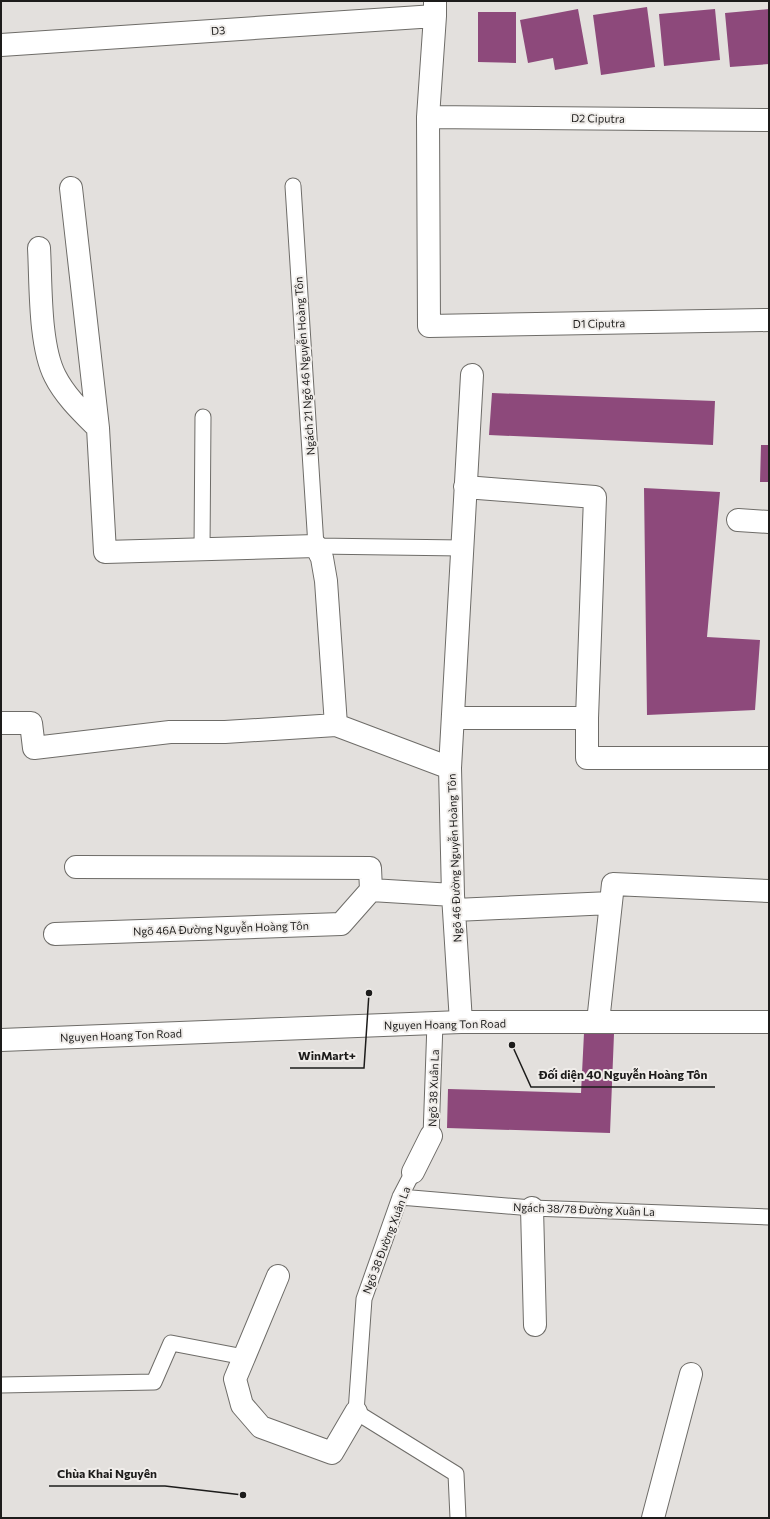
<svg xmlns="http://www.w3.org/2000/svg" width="770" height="1519" font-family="Commissioner,sans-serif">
  <rect width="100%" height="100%" fill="#e3e0dd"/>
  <path fill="#8d497b" d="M647,7L655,67L601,75L593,15Z
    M578,9L588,64L555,70L553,58L528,63L520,20Z
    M715,9L720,60L664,66L659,14Z
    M769,9V64L730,67L725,13Z
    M478,12H516V63L478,62Z
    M492,393L715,401L713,445L489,435Z
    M761,445H769V482H760Z
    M644,488L720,492L707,637L760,640L755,710L647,715Z
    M584,1033L614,1034L610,1133L447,1128L448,1089L581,1093Z"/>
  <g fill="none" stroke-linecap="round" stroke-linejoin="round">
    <g stroke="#6e6c68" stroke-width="17">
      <path id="lane" d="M293,186L316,546L462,548
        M202,550L203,417
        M431,1136L435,1023
        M413,1172L400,1197L364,1299L356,1412L456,1474L458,1518
        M400,1197L532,1208L769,1217
        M1,1385L154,1382L171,1343L244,1357"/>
    </g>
    <g stroke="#6e6c68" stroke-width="24">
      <path id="street" d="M435,1V16L428,117L429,326L769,320
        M1,45L435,16
        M428,117L769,120
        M71,188L98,428L105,552L316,546L322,558L326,581L336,725
        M39,248C41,283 39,345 55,376C65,396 82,412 98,428
        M738,520L769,522
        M453,718H587L595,497L465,487
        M587,718V758H769
        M1,723H31L34,748L170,732H225L336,725L450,768L453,895L461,1022
        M450,768L472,375
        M76,867L370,868L371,890L453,895
        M455,910L611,903
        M55,934L341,924L371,890
        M598,1022L613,884L769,891
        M413,1172L431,1136
        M532,1208L535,1325
        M278,1276L235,1379L242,1405L261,1427L332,1453L356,1412
        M653,1518L691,1374"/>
    </g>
    <g stroke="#6e6c68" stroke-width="24">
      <path id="secondary" d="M1,1040L461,1022H769"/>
    </g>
    <use href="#lane" stroke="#fff" stroke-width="15"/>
    <use href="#street" stroke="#fff" stroke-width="22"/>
    <use href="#secondary" stroke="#fff" stroke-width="22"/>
  </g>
  <g text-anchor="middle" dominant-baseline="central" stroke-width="4" stroke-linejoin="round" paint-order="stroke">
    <g font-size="11" fill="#1d1c1b" stroke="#f0edea">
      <text transform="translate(218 30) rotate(-4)">D3</text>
      <text transform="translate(598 118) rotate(1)">D2 Ciputra</text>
      <text transform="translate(599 323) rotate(-1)">D1 Ciputra</text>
      <text transform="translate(304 366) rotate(-94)">Ngách 21 Ngõ 46 Nguyễn Hoàng Tôn</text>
      <text transform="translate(454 858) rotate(-92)">Ngõ 46 Đường Nguyễn Hoàng Tôn</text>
      <text transform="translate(221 928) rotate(-2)">Ngõ 46A Đường Nguyễn Hoàng Tôn</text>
      <text transform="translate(445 1024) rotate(-1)">Nguyen Hoang Ton Road</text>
      <text transform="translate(121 1035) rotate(-2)">Nguyen Hoang Ton Road</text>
      <text transform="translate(433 1088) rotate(-88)">Ngõ 38 Xuân La</text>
      <text transform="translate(584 1209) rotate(2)">Ngách 38/78 Đường Xuân La</text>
      <text transform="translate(386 1240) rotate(-69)">Ngõ 38 Đường Xuân La</text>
    </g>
  </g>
  <path fill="none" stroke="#1d1c1b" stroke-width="1.5" d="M369 993L364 1068H290M512 1045L531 1087H715M243 1495L165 1486H49"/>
  <g fill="#1d1c1b" stroke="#f0edea" stroke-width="1.5">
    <circle cx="369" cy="993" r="4"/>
    <circle cx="512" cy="1045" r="4"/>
    <circle cx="243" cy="1495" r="4"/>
  </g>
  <g font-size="12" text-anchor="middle" font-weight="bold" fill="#1d1c1b" stroke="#f0edea" stroke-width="4" stroke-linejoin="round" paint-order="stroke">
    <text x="327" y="1060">WinMart+</text>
    <text x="623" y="1079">Đối diện 40 Nguyễn Hoàng Tôn</text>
    <text x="107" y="1478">Chùa Khai Nguyên</text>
  </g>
  <rect width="770" height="1519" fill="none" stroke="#1d1c1b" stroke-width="4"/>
</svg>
